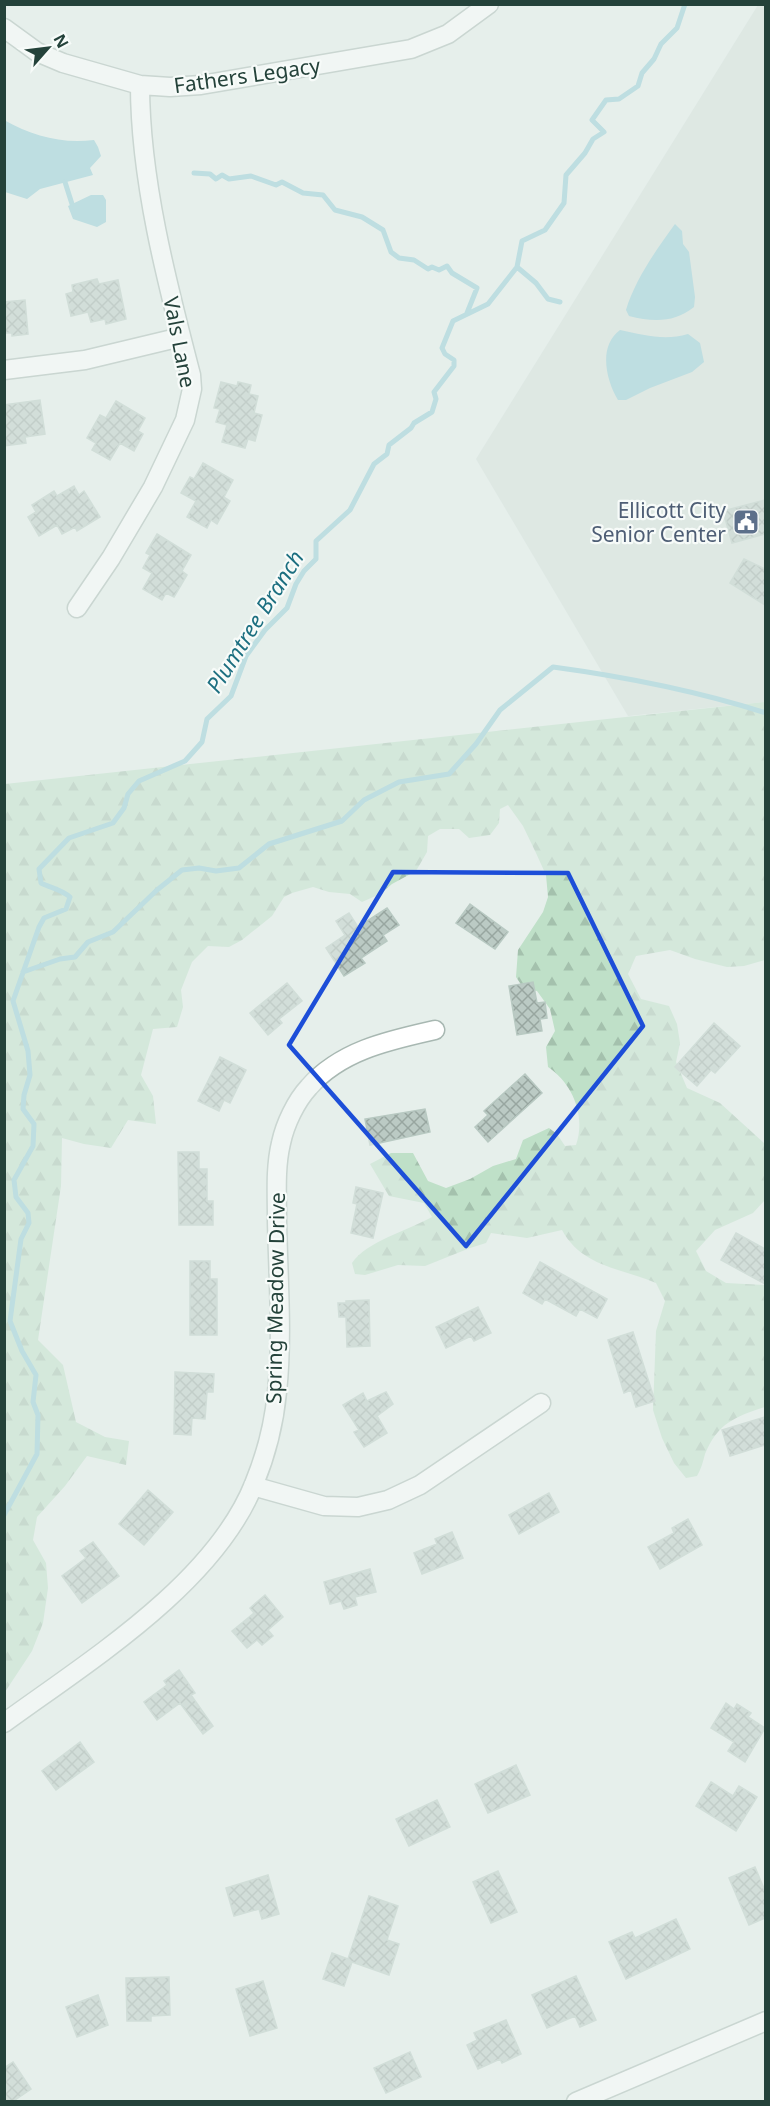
<svg xmlns="http://www.w3.org/2000/svg" width="770" height="2106" font-family="'Noto Sans',sans-serif">
  <defs>
    <pattern id="forest-firs" width="22" height="20" patternUnits="userSpaceOnUse" patternTransform="scale(1.5)"><rect width="22" height="20" fill="#bfe0c8"/><path d="M5 1l3.5 6h-7zM16 11l3.5 6h-7z" fill="#a4c1ad"/></pattern>
    <pattern id="building-cross-hatch" width="8" height="8" patternUnits="userSpaceOnUse" patternTransform="scale(1.5)"><rect width="8" height="8" fill="#bbcac4"/><path d="M0 0l8 8M0 8l8-8" fill="none" stroke="#98a6a0"/></pattern>
  </defs>
  <rect width="100%" height="100%" fill="#e6efeb"/>
  <path fill="#d4dfda" d="M758,5H765V702L628,716L476,459Z"/>
  <path fill="url(#forest-firs)" d="M765,702V960L744,966L727,967L695,959L670,950L636,956L628,974L641,999L669,1006L677,1024L680,1043L676,1062L687,1088L720,1103L765,1144V1200L753,1213L715,1230L696,1251L706,1271L726,1283L765,1285V1407C735,1417 718,1423 705,1454C703,1462 701,1469 697,1476L686,1478L674,1463L662,1438L653,1410L656,1331L665,1301L656,1283C621,1268 582,1267 562,1230L527,1238L491,1233L486,1243L470,1248L425,1266L398,1265L365,1275L355,1274L352,1263C367,1241 407,1231 432,1217L424,1203L389,1196L370,1164L391,1153H413L428,1181L446,1188L470,1179L493,1166L516,1159L523,1140L549,1128L557,1134L565,1146L576,1145C586,1116 573,1084 548,1067L546,1047L555,1031L550,1009L537,991L524,989L516,977L518,950L543,912L548,897L546,875L536,853L523,826L508,805L500,809L499,823L490,835L469,838L459,829H440L428,836L427,852L416,871L392,884L380,894L362,902L350,894L329,892L313,887L292,893L284,897L272,916L242,940L229,947L208,946L192,962L181,990L183,1007L177,1027L153,1029L141,1075L153,1096L156,1124L128,1120L111,1148L84,1144L62,1138L61,1186L38,1340L63,1365L76,1422L105,1437L129,1441L126,1465L87,1456L65,1486L37,1517L33,1540L46,1563L48,1588L43,1623L32,1651L5,1692V784Z"/>
  <path fill="#8ec9d4" d="M4,120C33,136 61,144 94,140L98,147L101,156L90,168L93,175L40,189L27,199L5,192Z
    M91,195H103L106,200V222L97,227L73,219L68,206Z
    M675,224L682,231L683,244L689,252L695,297L694,307C674,323 653,322 629,316L626,310C635,280 656,250 675,224Z
    M620,330C643,335 665,341 688,334L700,343L704,362L692,372L650,388L626,400H618C606,380 598,346 620,330Z"/>
  <g fill="none" stroke-linecap="round" stroke-linejoin="round">
    <path stroke="#8ec9d4" stroke-width="5" d="M194,173L210,174L216,179L222,175L229,179L251,176L276,185L282,182L303,193L323,195L335,210L362,217L383,230L391,252L399,258L414,260L428,269L432,267L439,270L447,266L452,273L477,288L467,313
      M65,182L72,204
      M517,267L536,283L548,299L560,302
      M23,972L60,959L75,957L88,942L113,932L157,890L182,870L199,868L216,871L239,868L269,844L342,821L364,800L399,782L449,774L476,744L500,710L553,667C627,677 694,690 766,713
      M4,1515L37,1454L38,1415L33,1402L36,1375L22,1351L10,1321L21,1239L29,1223L28,1213L16,1197L14,1180L33,1146L34,1124L23,1109L24,1095L30,1075L28,1051L13,1001L39,927L44,918L66,909L70,897C61,889 51,888 41,883L39,869L69,838L113,823L124,808L128,794L139,781L185,761L202,742L207,719L231,696L246,656L265,630L287,608L296,584L304,571L316,559V541L350,510L374,464L387,454L389,445L411,428L414,423L432,412L436,399L434,392L454,366V360L445,354L442,348L453,321L488,304L517,267L522,241L545,230L564,203L566,175L585,153L593,139L604,132L592,120L606,100L619,99L638,86L642,73L654,59L661,44L677,28L685,4"/>
  </g>
  <path fill="url(#building-cross-hatch)" stroke="#b8c9c2" stroke-width="1.5" d="M97,279L99,284L118,280L126,319L106,324L105,319L91,322L88,312L71,316L66,294L73,292L72,285Z
    M25,300L28,334L12,336V333H4V302Z
    M221,382L237,386L238,382L251,385L249,394L258,396L254,413L262,415L255,441L248,439L245,448L222,442L227,425L216,422L220,409L214,408Z
    M40,400L45,434L25,437L26,443L4,446V405Z
    M116,401L145,418L138,431L143,434L134,451L120,443L110,460L92,450L96,443L87,438L100,415L106,418Z
    M203,463L233,480L224,497L230,501L217,524L211,520L207,528L187,517L196,501L181,493L190,477L194,479Z
    M74,486L79,495L84,491L100,517L77,531L75,527L62,534L57,525L39,536L28,517L36,512L32,505L54,491L57,496Z
    M765,500V534L732,543L723,511Z
    M157,534L191,555L182,571L187,575L174,597L166,593L162,600L143,589L152,573L143,568L150,555L146,553Z
    M744,559L765,569V605L730,583Z
    M470,904L508,932L495,949L456,923Z
    M387,908L399,925L383,935L387,941L361,958L365,963L344,976L326,948L345,935L336,921L349,913L358,927Z
    M533,982L537,1003L545,1002L547,1018L540,1019L542,1031L517,1035L509,986Z
    M287,983L302,1001L279,1019L282,1023L268,1035L250,1013Z
    M714,1023L740,1046L715,1073L711,1070L697,1086L675,1067Z
    M220,1057L246,1070L230,1103L224,1100L219,1111L198,1101Z
    M525,1074L542,1093L488,1142L475,1127L488,1115L484,1111Z
    M425,1109L430,1132L370,1145L365,1119Z
    M178,1152H199V1169H207V1201H213V1225H179Z
    M356,1187L383,1193L373,1238L351,1233L357,1204L353,1203Z
    M736,1233L765,1249V1284L721,1260Z
    M190,1261H210V1279H217V1335H190Z
    M540,1262L607,1299L597,1318L580,1309L576,1316L545,1299L542,1304L523,1293Z
    M369,1300L370,1346L347,1347L346,1317H339L338,1303H346V1301Z
    M478,1307L491,1333L474,1341L471,1336L446,1348L436,1327Z
    M633,1332L655,1401L636,1407L631,1390L624,1393L608,1340Z
    M175,1372L214,1374L213,1392H207L205,1419L192,1418L191,1435L174,1434Z
    M386,1392L393,1404L377,1416L387,1433L364,1447L354,1432L359,1430L343,1405L363,1393L367,1401Z
    M765,1417V1445L730,1456L722,1430Z
    M148,1490L173,1512L144,1545L119,1524Z
    M549,1493L559,1512L519,1534L509,1515Z
    M688,1519L702,1545L660,1569L648,1547L674,1533L672,1528Z
    M452,1532L463,1558L422,1574L414,1553L437,1544L435,1539Z
    M93,1542L119,1576L82,1603L62,1576L86,1558L80,1551Z
    M370,1569L376,1592L355,1597L357,1605L344,1609L341,1601L330,1604L324,1582Z
    M265,1595L283,1617L268,1630L273,1636L262,1645L257,1640L247,1648L232,1631L254,1613L250,1608Z
    M179,1670L195,1693L191,1695L213,1726L203,1734L180,1703L157,1720L144,1702L167,1685L164,1681Z
    M726,1703L734,1709L737,1704L751,1713L748,1717L765,1728L745,1762L728,1751L734,1742L711,1728Z
    M80,1742L94,1762L56,1790L42,1771Z
    M516,1765L530,1795L488,1813L475,1784Z
    M711,1782L733,1796L739,1786L757,1797L736,1831L696,1806Z
    M437,1800L450,1827L409,1846L396,1819Z
    M755,1867L765,1891V1918L749,1925L729,1878Z
    M498,1871L517,1912L491,1923L473,1882Z
    M268,1875L279,1914L262,1919L259,1909L234,1916L226,1888Z
    M369,1896L398,1906L387,1940L399,1944L389,1975L352,1962L344,1986L323,1979L332,1953L348,1959Z
    M676,1919L690,1949L626,1979L609,1942L632,1932L635,1938Z
    M576,1976L596,2020L580,2027L575,2016L547,2028L532,1995Z
    M169,1977L170,2015L151,2016V2021H127L126,1978Z
    M263,1981L277,2028L250,2036L236,1989Z
    M98,1995L108,2025L77,2037L66,2007Z
    M506,2020L521,2054L502,2063L500,2059L478,2069L467,2045L477,2040L474,2033Z
    M410,2052L421,2077L386,2093L374,2068Z
    M13,2062L31,2089L12,2102H4V2068Z"/>
  <g fill="none" stroke-linecap="round" stroke-linejoin="round">
    <g stroke="#a8b8b2" stroke-width="21">
      <path id="minor" d="M4,28L37,52L63,63L140,85L170,87L201,85L411,49L448,34L489,4
        M4,370L85,360L181,337
        M77,608L111,558L153,487L185,420L192,389L191,375C167,283 140,180 140,85
        M253,1486L324,1506L358,1507L388,1500L420,1485L541,1403
        M4,1723C89,1661 214,1584 254,1484C266,1455 274,1424 277,1392C283,1338 278,1275 277,1220C277,1195 275,1168 281,1143C285,1124 296,1101 309,1087C341,1050 391,1040 435,1030
        M576,2102L766,2021"/>
    </g>
    <use href="#minor" stroke="#fff" stroke-width="18"/>
  </g>
  <path d="M0 0H770V2106H0ZM393,872L568,873L643,1026L466,1246L289,1045Z" fill="#e6efeb" fill-opacity=".55" fill-rule="evenodd"/>
  <path fill="none" stroke="#1d4ed8" stroke-width="4.5" stroke-linejoin="round" d="M393,872L568,873L643,1026L466,1246L289,1045Z"/>
  <defs>
    <g id="civic-square" transform="scale(1.35)"><rect x="-9" y="-9" width="18" height="18" rx="4" fill="#5c6f8a" stroke="#f7fbf9"/><path d="M-.6-6.5H3V-4.5H.6V-3L4-1V1h2V6H-6V1h2V-1L-.6-3ZM-1.2 2.5V6h2.4V2.5Z" fill="#fff"/></g>
  </defs>
  <g fill-rule="evenodd">
    <use href="#civic-square" x="746" y="522"/>
  </g>
  <g text-anchor="middle" dominant-baseline="central" stroke-width="4.5" stroke-linejoin="round" paint-order="stroke">
    <g font-size="21" fill="#24423a" stroke="#f7fbf9">
      <text transform="translate(247 75) rotate(-8)">Fathers Legacy</text>
      <text transform="translate(180 342) rotate(79)">Vals Lane</text>
      <text transform="translate(275 1298) rotate(-89)">Spring Meadow Drive</text>
    </g>
    <g font-size="21" fill="#4e5e75" stroke="#f7fbf9" text-anchor="end">
      <text x="726" y="510">Ellicott City<tspan x="726" dy="24">Senior Center</tspan></text>
    </g>
    <g font-size="22" font-style="italic" fill="#1c6f80" stroke="#f7fbf9">
      <text transform="translate(254 621) rotate(-58)">Plumtree Branch</text>
    </g>
  </g>
  <rect width="770" height="2106" fill="none" stroke="#24423a" stroke-width="12"/>
  <g transform="translate(48 48) rotate(62)" stroke="#f7fbf9" stroke-width="4.5" paint-order="stroke">
  <path d="M0-4.5L10 22L0 15L-10 22Z" fill="#24423a"/>
  <text y="-9" font-size="16" font-weight="bold" text-anchor="middle" fill="#24423a">N</text>
  </g>
</svg>
